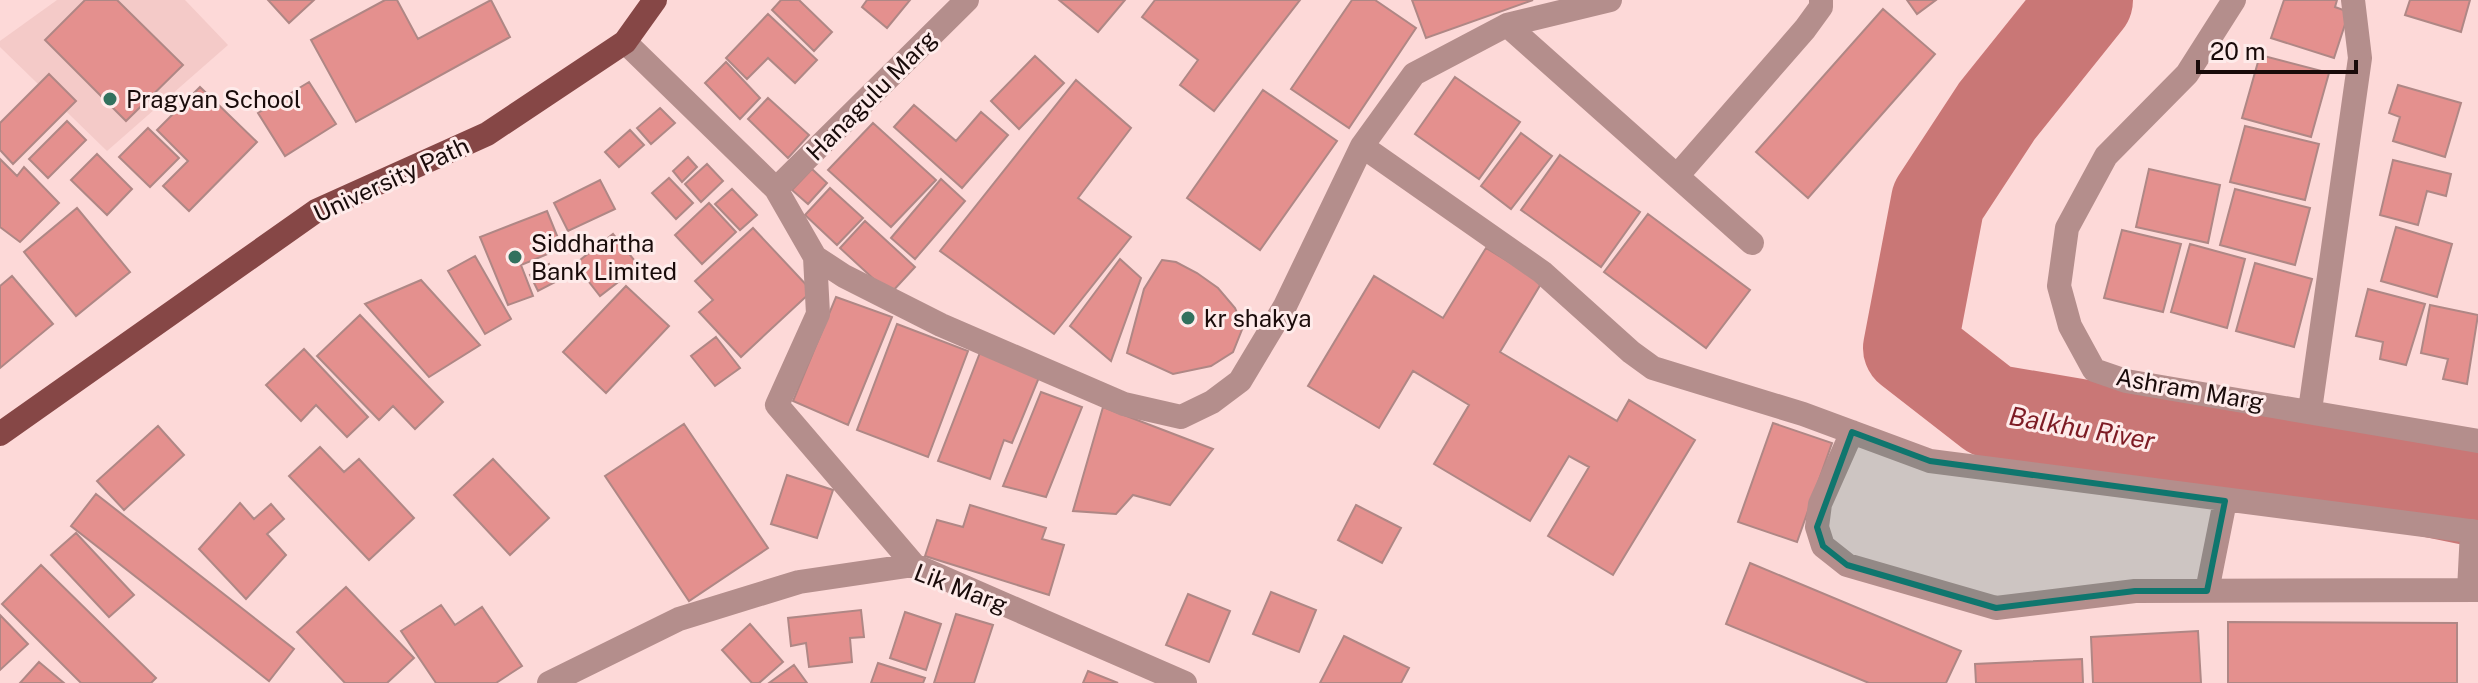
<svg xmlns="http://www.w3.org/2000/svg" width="2478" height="683" font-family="'Public Sans',sans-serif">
  <rect width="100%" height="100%" fill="#fdd9d8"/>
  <path fill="#f4cac8" d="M57,0H185L228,45L107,151L0,47V41Z"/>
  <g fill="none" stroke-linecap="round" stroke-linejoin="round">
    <path stroke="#c97776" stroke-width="94" d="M2086,0L1997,111L1938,201L1910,348L1991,411L2307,465L2478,500"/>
  </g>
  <path fill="#e4908e" stroke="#af8785" stroke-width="2" d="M85,0H117L183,65L126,121L45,40Z
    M268,0H314L289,23Z
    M385,0H397L418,39L491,0L510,37L356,122L311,40Z
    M781,0H799L832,32L814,51L772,10Z
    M867,0H910L887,28L862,7Z
    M1059,0H1125L1098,32Z
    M1155,0H1300L1214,111L1180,85L1198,60L1142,17Z
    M1352,0H1375L1416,28L1349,128L1291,89Z
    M1412,0H1533L1426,38Z
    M1907,0H1936L1917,14Z
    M2284,0H2337L2335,7L2349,12L2334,58L2271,38Z
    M2410,0H2470L2461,32L2405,15Z
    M1883,9L1935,54L1808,198L1756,152Z
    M768,14L817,60L795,83L768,58L747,79L726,58Z
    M2260,55L2329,73L2311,137L2242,118Z
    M1035,56L1064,83L1019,129L991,101Z
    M726,62L760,98L740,119L705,83Z
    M49,74L76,101L13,164L0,150V123Z
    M1455,77L1520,122L1479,179L1415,134Z
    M1076,80L1131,128L1078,198L1131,237L1054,334L940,251Z
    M309,82L336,124L285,156L258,113Z
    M2398,85L2461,103L2445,157L2393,141L2400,117L2389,113Z
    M200,87L257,142L189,211L163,186L188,161L157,130Z
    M1263,90L1337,141L1260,250L1187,198Z
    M768,98L809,135L788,158L748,119Z
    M914,105L956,141L981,112L1008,135L962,188L894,127Z
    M660,108L675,123L651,144L637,128Z
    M67,121L86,140L48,178L29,159Z
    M873,123L936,180L891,227L828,170Z
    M2245,126L2319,144L2305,200L2230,182Z
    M148,128L179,158L150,187L119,157Z
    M630,130L644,145L619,167L605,152Z
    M1521,133L1552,156L1511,209L1481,186Z
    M97,154L132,189L107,215L71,180Z
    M1560,155L1640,212L1601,267L1521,210Z
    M688,157L697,167L682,182L673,171Z
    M0,159L17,176L24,167L59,203L20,242L0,227Z
    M2393,160L2451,174L2446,196L2427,191L2418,225L2380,215Z
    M707,164L723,181L701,202L685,184Z
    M812,169L827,183L808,204L792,190Z
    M2149,169L2220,185L2208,243L2136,227Z
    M669,178L693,203L676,219L652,193Z
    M941,179L965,201L915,259L891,238Z
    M600,180L615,209L568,231L554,203Z
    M830,188L863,218L837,245L805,215Z
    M732,189L757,215L740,230L715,204Z
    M2235,189L2310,208L2295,265L2220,245Z
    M709,203L736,232L702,264L675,235Z
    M77,208L130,272L76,316L24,252Z
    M547,211L562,248L521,265L533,296L508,305L480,237Z
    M1648,214L1750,290L1706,348L1604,272Z
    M865,221L915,267L890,294L840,248Z
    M2396,227L2452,244L2437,297L2381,281Z
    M753,228L812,291L741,357L699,312L713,300L695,281Z
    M2122,230L2181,244L2163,312L2104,298Z
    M613,234L639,266L600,296L575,264Z
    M2190,244L2245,259L2227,328L2171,312Z
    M1486,248L1542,282L1500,352L1617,421L1629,400L1695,440L1613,575L1548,536L1589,467L1569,456L1530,521L1434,464L1469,405L1413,371L1379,428L1308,386L1374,276L1443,318Z
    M475,256L511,319L485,334L448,271Z
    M1120,259L1141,278L1111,361L1070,326Z
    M1162,260L1176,262L1197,273L1218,288L1235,308L1243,327L1233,352L1211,366L1173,374L1127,353L1144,289Z
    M2255,263L2312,279L2294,347L2236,331Z
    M549,264L557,281L538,291L530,275Z
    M12,276L53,324L0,368V286Z
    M421,280L480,345L429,377L365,304Z
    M626,286L669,326L606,393L563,352Z
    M2368,289L2425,304L2406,365L2380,359L2383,342L2356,336Z
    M836,297L892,317L848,425L793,401Z
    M2430,305L2478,315L2467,384L2443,379L2448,359L2421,353Z
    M360,315L443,402L415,429L393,406L379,420L317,356Z
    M897,324L968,351L928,457L857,430Z
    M716,337L740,368L715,386L691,356Z
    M304,349L368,417L347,437L316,405L301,421L266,385Z
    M981,350L1040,375L1012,443L1004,440L990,479L938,461Z
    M1041,392L1082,407L1046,497L1003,486Z
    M1103,407L1213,449L1170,505L1133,495L1116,514L1073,511Z
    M1773,423L1832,443L1797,542L1738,522Z
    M684,424L768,548L689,601L605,476Z
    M158,426L184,455L124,510L97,481Z
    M320,447L344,472L359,459L414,518L369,560L289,476Z
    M493,459L549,518L510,555L454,495Z
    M787,475L833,490L817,538L771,524Z
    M96,494L294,649L269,681L71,526Z
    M240,503L254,519L271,504L284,519L267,534L286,555L246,599L199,549Z
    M970,505L1046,528L1042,539L1064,545L1049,595L925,556L937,520L963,527Z
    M1356,505L1401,528L1382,563L1338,540Z
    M76,533L134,595L109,617L51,555Z
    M1750,563L1961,651L1946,683H1869L1726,624Z
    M41,565L156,678L151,683H81L2,604Z
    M346,587L414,658L387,683H345L297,632Z
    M1271,592L1316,610L1299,652L1253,634Z
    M1188,594L1230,611L1209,662L1166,645Z
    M441,605L455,625L482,607L522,666L496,683H436L401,631Z
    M861,610L864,637L850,638L852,662L809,667L806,643L791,646L788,618Z
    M905,612L941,624L926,670L890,658Z
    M956,614L993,625L974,683H934Z
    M0,615L28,644L0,670Z
    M2228,622L2457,623V683H2228Z
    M750,624L783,662L759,683H752L722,650Z
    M2198,631L2201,683H2093L2091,637Z
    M1344,636L1409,668L1401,683H1320Z
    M2082,659L2083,683H1976L1975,664Z
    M39,662L64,683H20Z
    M878,663L925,678L923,683H871Z
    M794,665L807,683H769Z
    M1088,671L1118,683H1083Z"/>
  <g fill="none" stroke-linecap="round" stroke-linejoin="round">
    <path stroke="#b48e8c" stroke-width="24" d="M2234,0L2187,74L2106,156L2067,228L2059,286L2070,326L2094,370L2126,381L2478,441
      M1507,25L1752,243
      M625,42L776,189L815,257L818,314L777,405L914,565
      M1362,146L1542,272L1631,352L1653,368L1803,414L1930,461L2478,532
      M1677,176L1805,29L1821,7V0
      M776,189L967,0
      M815,257L844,276L941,325L1124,404L1181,417L1212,402L1240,381L1285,306L1362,146L1414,74L1507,25L1610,0
      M2310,410L2360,58L2353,0
      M1852,432L1820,504L1817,527L1823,546L1847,565L1996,608L2135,591L2478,590
      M2469,590L2472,531
      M2207,591L2225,501
      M549,683L679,619L799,582L914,565L1185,683"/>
    <path stroke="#864746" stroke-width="24" d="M0,434L316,211L487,134L625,42L655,0"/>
  </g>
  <path fill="#0f766e" fill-opacity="0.2" stroke="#0f766e" stroke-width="6" stroke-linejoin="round" d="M1852,432L1930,461L2225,501L2207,591H2135L1996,608L1847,565L1823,546L1817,527Z"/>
  <g fill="#32715e" stroke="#feebea" stroke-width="3">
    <circle cx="110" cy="99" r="8"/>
    <circle cx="515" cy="257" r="8"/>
    <circle cx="1188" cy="318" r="8"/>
  </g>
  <g text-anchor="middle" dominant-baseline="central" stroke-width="6" stroke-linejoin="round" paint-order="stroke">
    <g font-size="24" fill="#190b0a" stroke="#feebea">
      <text transform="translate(871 95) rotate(-45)">Hanagulu Marg</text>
      <text transform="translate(391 179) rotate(-25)">University Path</text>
      <text transform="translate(2190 389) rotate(10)">Ashram Marg</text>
      <text transform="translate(961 588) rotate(21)">Lik Marg</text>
    </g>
    <g font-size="24" fill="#190b0a" stroke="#feebea" text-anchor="start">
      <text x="126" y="99">Pragyan School</text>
      <text x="531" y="243">Siddhartha<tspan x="531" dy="28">Bank Limited</tspan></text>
      <text x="1204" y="318">kr shakya</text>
    </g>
    <g font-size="26" font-style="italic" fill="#7d1b24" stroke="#feebea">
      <text transform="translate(2082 428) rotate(10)">Balkhu River</text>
    </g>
  </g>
  <path d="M2198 60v12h158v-12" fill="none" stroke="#190b0a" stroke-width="4"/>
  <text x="2210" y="60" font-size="24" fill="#190b0a" stroke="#feebea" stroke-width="6" paint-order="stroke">20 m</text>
</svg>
